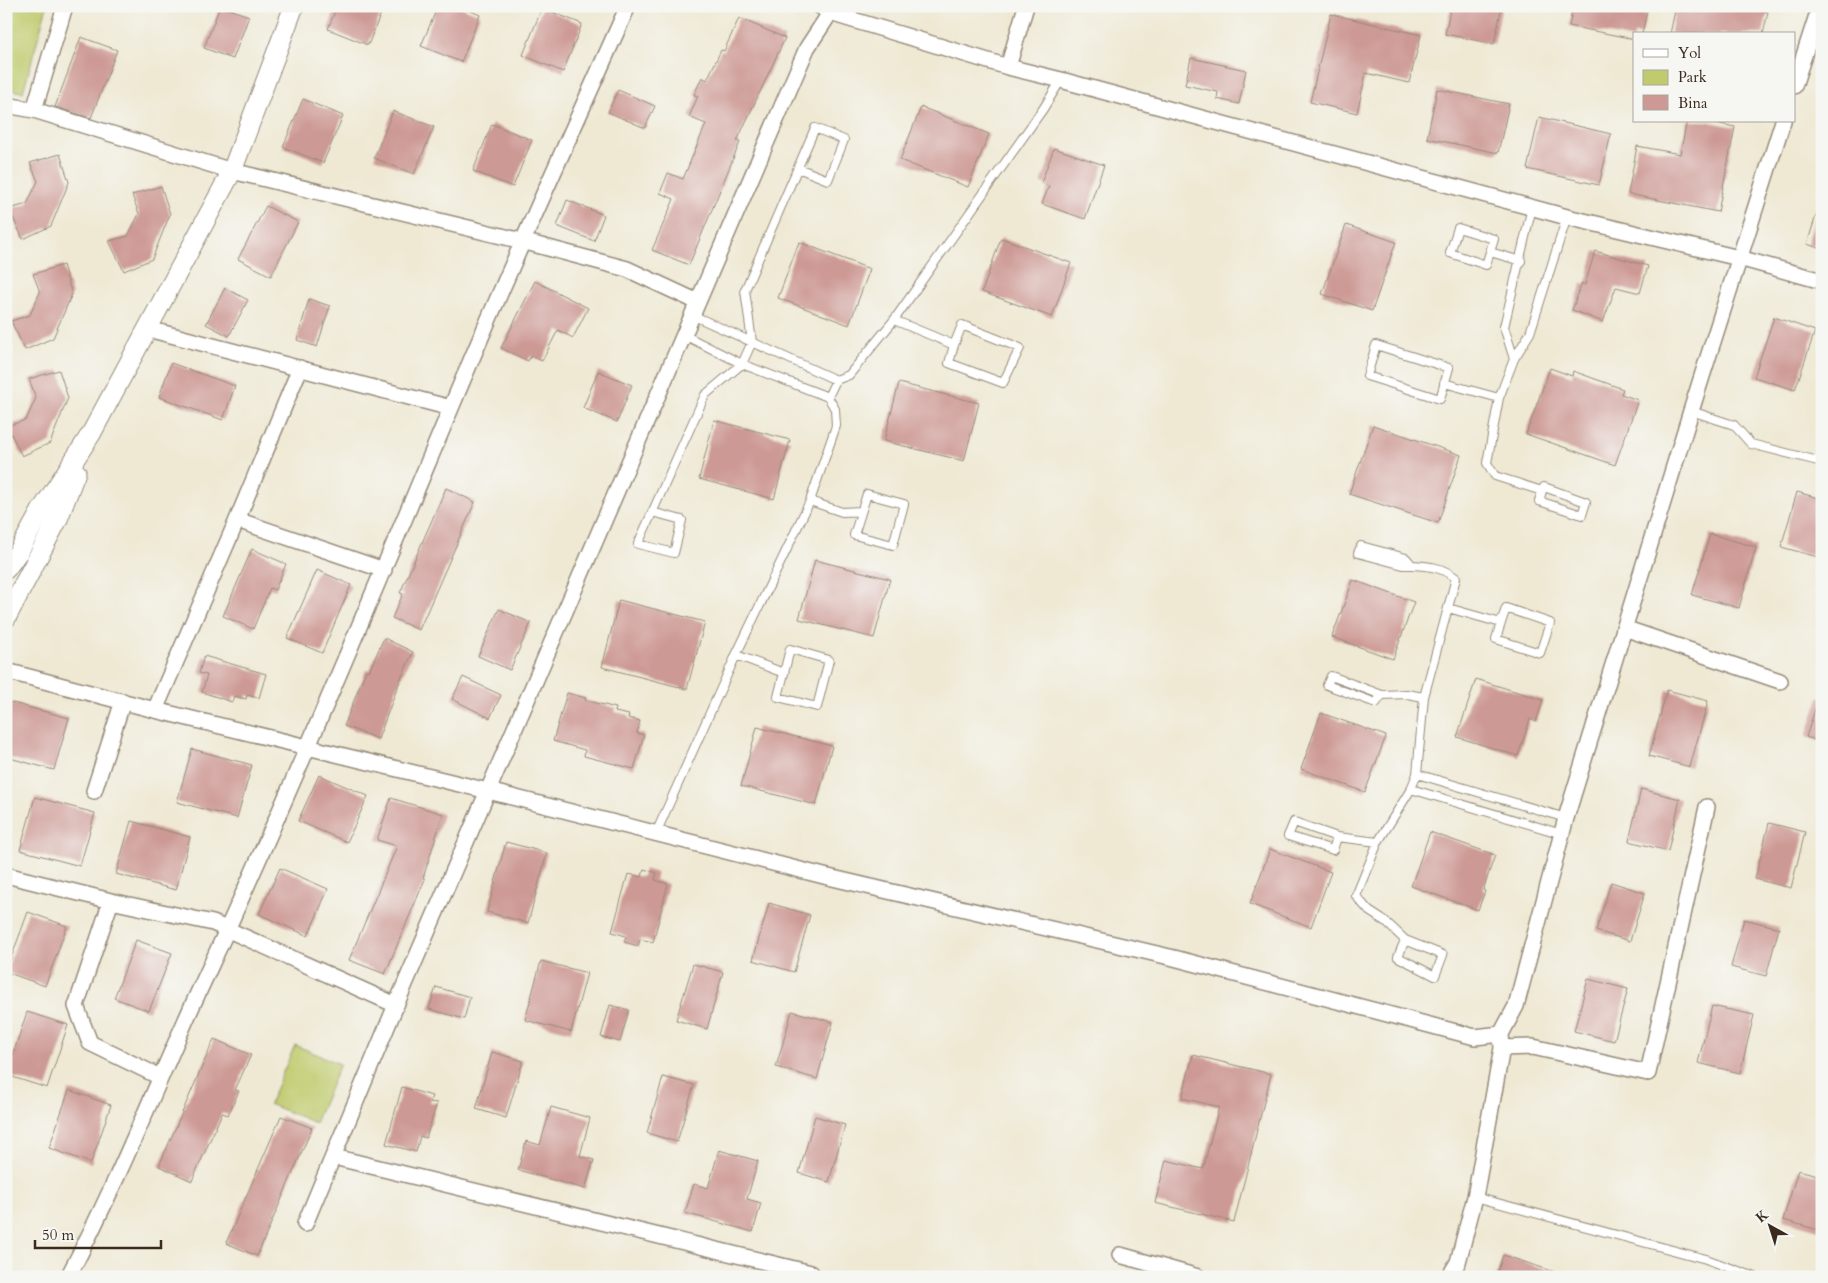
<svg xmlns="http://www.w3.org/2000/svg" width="1828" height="1283" font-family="Cardo,serif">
  <rect width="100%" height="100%" fill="#f6f6f2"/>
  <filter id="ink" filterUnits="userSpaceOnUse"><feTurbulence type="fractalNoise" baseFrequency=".02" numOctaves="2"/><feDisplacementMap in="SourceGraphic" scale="10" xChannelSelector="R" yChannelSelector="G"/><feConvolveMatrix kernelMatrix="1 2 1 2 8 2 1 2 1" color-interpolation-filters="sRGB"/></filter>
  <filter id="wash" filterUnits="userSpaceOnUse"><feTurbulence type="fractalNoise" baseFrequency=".0096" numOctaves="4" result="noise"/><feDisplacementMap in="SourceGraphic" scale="20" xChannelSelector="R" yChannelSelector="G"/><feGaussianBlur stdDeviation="1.12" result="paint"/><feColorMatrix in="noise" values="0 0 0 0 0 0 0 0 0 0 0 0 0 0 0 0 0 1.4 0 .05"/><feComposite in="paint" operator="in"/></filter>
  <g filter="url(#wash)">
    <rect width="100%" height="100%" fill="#efe9d4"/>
    <path fill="#bfcb6d" stroke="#7d7a46" d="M6,6H47L23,92L6,89Z
      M295,1045L340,1064L315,1123L269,1104Z"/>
    <g id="blocks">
      <path fill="#cd9994" d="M220,6L249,16L233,59L204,48Z
        M337,6H384L368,45L328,29Z
        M438,6H459L480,15L461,62L421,46Z
        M1451,6H1502L1494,44L1445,34Z
        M1573,6H1648L1642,34H1634V39L1569,26Z
        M1676,6H1740L1768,12L1763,34H1670Z
        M542,8L582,24L563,72L523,55Z
        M1331,14L1421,35L1409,83L1366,73L1357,113L1310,102Z
        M739,18L785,38L737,141L740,142L689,265L652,250L674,199L660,193L668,173L683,179L706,124L689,117L698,96L694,95L702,77L707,80L721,50L724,51Z
        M81,37L117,50L91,118L55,107Z
        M1191,58L1246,70L1239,104L1217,99L1218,92L1185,85Z
        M1437,89L1509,104L1498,153L1427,138Z
        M618,90L655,106L645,128L608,112Z
        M303,99L343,116L323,163L283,147Z
        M921,107L989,134L968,187L900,160Z
        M393,111L434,127L414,174L374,158Z
        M1539,117L1611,134L1599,185L1527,169Z
        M1687,121H1705L1735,127L1718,212L1628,194L1637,146L1680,154Z
        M492,124L532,140L513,187L473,171Z
        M1054,148L1104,165L1085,219L1042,204L1049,186L1041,183Z
        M60,154L69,182L51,226L23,239L9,209L27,204L38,181L30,163Z
        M161,186L170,214L152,259L124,271L109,241L128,236L139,214L132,195Z
        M567,200L604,215L594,241L557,226Z
        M266,206L298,222L271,276L238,259Z
        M1819,206L1822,207V249L1807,244Z
        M1346,225L1396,242L1372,311L1322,294Z
        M1001,238L1071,263L1052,317L982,292Z
        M799,242L870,269L849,325L778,298Z
        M1595,251L1648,266L1640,293L1616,287L1603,322L1572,310L1582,283L1585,285Z
        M63,265L72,294L53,338L25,350L11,321L30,315L40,292L33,274Z
        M535,281L588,308L573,338L558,330L542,361L531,356L528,361L501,348Z
        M225,288L248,300L229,336L206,324Z
        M309,299L330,306L317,347L297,340Z
        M1774,317L1815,331L1795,390L1754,377Z
        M171,363L235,386L223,420L159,397Z
        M1550,368L1572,376L1573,371L1623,389L1621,394L1638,400L1615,465L1526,434Z
        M59,370L68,398L50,443L22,456L7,426L26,420L36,398L29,379Z
        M598,371L632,385L617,422L583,408Z
        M899,383L979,403L964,461L884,441Z
        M714,420L790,440L774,499L699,479Z
        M1373,425L1461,455L1438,523L1349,494Z
        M446,488L475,502L419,630L392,618L403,594L400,593Z
        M1797,492L1822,499V558L1781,547Z
        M1710,534L1756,547L1739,608L1692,595Z
        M252,549L286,564L275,590L270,588L253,629L223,616Z
        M815,560L890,579L874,638L799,619Z
        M317,570L351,585L322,653L287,638Z
        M1353,580L1414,602L1393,659L1332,637Z
        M619,600L705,622L687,689L602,667Z
        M499,609L531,623L510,670L478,656Z
        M384,638L413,652L399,683L378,739L344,726L366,670L369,671Z
        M204,656L266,674L259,698L247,695L246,699L234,696L232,702L202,692L207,675L199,673Z
        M463,677L501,695L490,718L452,699Z
        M1476,679L1543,700L1536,722L1530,719L1518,756L1457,737Z
        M1667,690L1708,701L1690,767L1649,756Z
        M567,693L586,698L585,700L616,708L615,712L629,715L628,718L640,721L637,733L644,735L634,769L584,756L585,750L553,741Z
        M1819,697H1822V742L1806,737Z
        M9,702L69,718L54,770L6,757V712Z
        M1321,713L1386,736L1365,792L1301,769Z
        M757,727L832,746L816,805L741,786Z
        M192,749L252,765L237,818L177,802Z
        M319,775L368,796L347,842L298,821Z
        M1641,789L1680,799L1668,851L1629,841Z
        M35,797L95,813L80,866L20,850Z
        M391,798L443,814L423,878L425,879L385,974L349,960L397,846L377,840Z
        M131,821L190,837L176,890L116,874Z
        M1769,823L1805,832L1791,888L1755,879Z
        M1430,832L1495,855L1483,890L1485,891L1478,910L1411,886Z
        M506,842L547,853L528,923L487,912Z
        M1270,849L1331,872L1311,927L1250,904Z
        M280,868L328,889L308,936L259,914Z
        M644,869L657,873L655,880L668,884L653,942L640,939L638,946L624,942L626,936L612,932L628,874L642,877Z
        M1611,882L1645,893L1630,941L1596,931Z
        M769,903L810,915L794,972L753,960Z
        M28,912L67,926L45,986L6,972Z
        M1744,919L1779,928L1766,976L1731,967Z
        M136,940L172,953L149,1011L114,998Z
        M541,961L587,973L571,1032L525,1020Z
        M693,964L723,972L707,1029L676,1020Z
        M1588,979L1628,989L1614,1041L1574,1031Z
        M436,987L470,997L464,1019L429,1009Z
        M610,1005L629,1010L620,1042L601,1037Z
        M1712,1006L1754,1015L1740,1073L1698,1063Z
        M792,1011L833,1022L817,1079L776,1067Z
        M27,1012L68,1025L47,1088L6,1075Z
        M214,1039L251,1055L235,1090L239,1091L228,1115L222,1113L192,1181L159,1166Z
        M492,1052L523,1061L506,1118L476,1109Z
        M1193,1055L1271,1074L1234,1222L1155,1203L1166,1160L1203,1169L1219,1107L1182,1098Z
        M663,1077L694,1085L677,1142L647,1133Z
        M402,1087L432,1096L430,1102L437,1103L426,1138L420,1136L416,1152L386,1144Z
        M69,1090L111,1105L91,1163L49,1148Z
        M551,1107L590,1118L580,1156L594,1160L585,1189L518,1170L526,1141L540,1145Z
        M281,1116L312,1128L257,1256L226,1243Z
        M815,1116L845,1125L829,1182L799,1173Z
        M719,1150L758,1161L747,1199L761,1203L753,1232L685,1213L694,1184L708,1188Z
        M1798,1170L1822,1176V1231L1783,1220Z
        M1503,1255L1561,1274V1277H1496Z"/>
    </g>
  </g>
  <g filter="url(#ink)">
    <use href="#blocks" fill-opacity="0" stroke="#958a79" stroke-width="1"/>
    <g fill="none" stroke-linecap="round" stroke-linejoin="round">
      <g stroke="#958a79" stroke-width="10">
        <path id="service" d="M1490,252L1486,265L1450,253L1458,228L1494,239L1490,252L1521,261
          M692,315L836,380
          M894,320L954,345L962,325L1020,348L1003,383L949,363L954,345
          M684,335L742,364L828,397
          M1376,345L1449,368L1440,399L1367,376Z
          M1514,359L1504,327L1532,207
          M1444,383L1499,398
          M1691,411L1734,425L1751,444L1822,462
          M1542,491L1544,487L1586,502L1582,515L1539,501L1542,491L1495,476L1487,463L1499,398L1514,359L1530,333L1567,217
          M867,494L904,504L893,545L854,535Z
          M810,501L842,512L861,511
          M652,512L682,520L674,553L638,544L705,395L742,364L752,342L745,290L815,128L844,140L828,180L798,168
          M1448,608L1501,623L1496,639L1540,653L1550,623L1506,608L1501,623
          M790,649L829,660L817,707L778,697Z
          M736,655L784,673
          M1382,695L1376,703L1327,685L1331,676L1382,695L1407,694L1424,697
          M1417,774L1566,818
          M1411,789L1562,834
          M656,833L736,655L810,501L836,426L835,409L828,397L836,380L849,375L894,320L1043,109L1061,80
          M1337,837L1333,850L1288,836L1294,822L1337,837L1378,842
          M1405,940L1443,955L1435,976L1398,957L1405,940L1386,922L1369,911L1356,896L1378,842L1411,789L1417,774L1424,697L1456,578C1442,567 1429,566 1412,565L1406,558L1361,546L1358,553L1403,565H1412
          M1475,1197L1706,1259L1755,1277"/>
      </g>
      <g stroke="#958a79" stroke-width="18">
        <path id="minor" d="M820,6L830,13L1008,67L1061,80L1567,217L1739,258L1822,281
          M1008,67L1026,6
          M1794,86L1820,6
          M6,105L34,110L232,171L522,241L627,269L698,302
          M34,110L65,6
          M148,329L451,408
          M237,520L384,570
          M1624,628L1780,681
          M6,671L155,710L488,791L824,876L1174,958L1475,1037L1501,1034
          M155,710L237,520L300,368
          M94,791L123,701
          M6,875L111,901L213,923L396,1005L305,1224
          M111,901L76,1006L90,1043L160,1077
          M396,1005L807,48L830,13
          M1502,1048L1533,1047L1648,1073L1707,807
          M334,1157L811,1273
          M1120,1255L1198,1277
          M68,1277C115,1188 152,1095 193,1004C284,808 367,608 451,408C507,273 568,140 628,6
          M1449,1277L1458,1262L1475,1197L1502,1048L1501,1034L1516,1006L1566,818L1691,411L1783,121"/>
      </g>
      <g stroke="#958a79" stroke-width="21">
        <path id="tertiary" d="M6,569L19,551L41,511L91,434L232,171L294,6
          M6,618L58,519L76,472"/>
      </g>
      <use href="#service" stroke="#fff" stroke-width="8"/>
      <use href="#minor" stroke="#fff" stroke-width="15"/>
      <use href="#tertiary" stroke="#fff" stroke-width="19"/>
    </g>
  </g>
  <rect width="1828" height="1283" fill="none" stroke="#f6f6f2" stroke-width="25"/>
  <rect x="1633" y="32" width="162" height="90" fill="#f6f6f2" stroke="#aba49d"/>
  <rect x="1643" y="49" width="25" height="8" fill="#ffffff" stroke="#aba49d"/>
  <text x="1678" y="58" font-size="15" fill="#3b2a1e">Yol</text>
  <rect x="1643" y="70" width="25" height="15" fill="#bfcb6d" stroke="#aba49d"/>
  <text x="1678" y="82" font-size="15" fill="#3b2a1e">Park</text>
  <rect x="1643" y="95" width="25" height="15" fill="#cd9994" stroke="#aba49d"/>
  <text x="1678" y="108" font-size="15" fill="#3b2a1e">Bina</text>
  <g transform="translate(1770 1226) rotate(321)" stroke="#f6f6f2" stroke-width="4" paint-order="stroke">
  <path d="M0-4L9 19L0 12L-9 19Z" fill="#3b2a1e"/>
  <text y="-8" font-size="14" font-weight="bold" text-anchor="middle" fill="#3b2a1e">K</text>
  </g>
  <path d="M35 1240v8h126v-8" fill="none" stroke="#3b2a1e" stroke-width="2.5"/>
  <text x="42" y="1240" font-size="15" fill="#3b2a1e" stroke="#f6f6f2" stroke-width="4" paint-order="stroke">50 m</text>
</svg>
